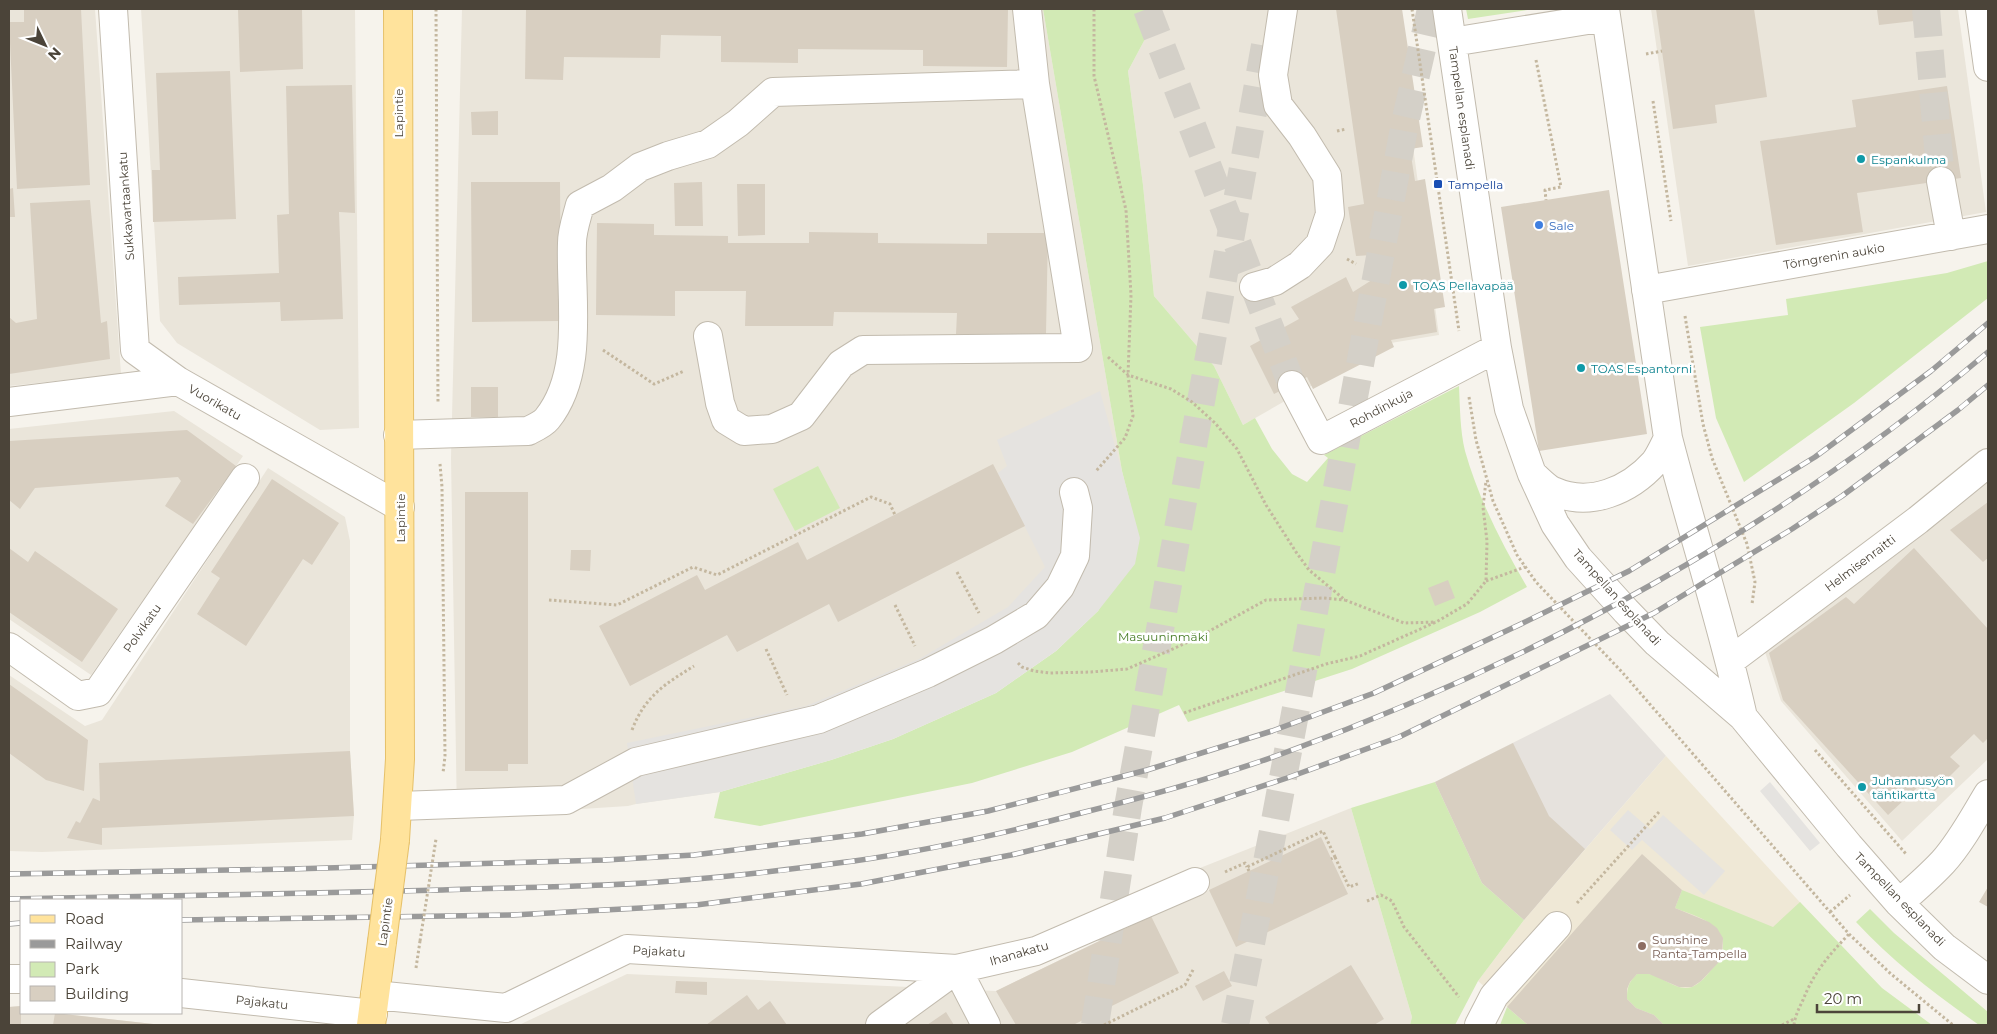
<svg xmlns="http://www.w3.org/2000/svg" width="1997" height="1034" font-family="Montserrat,sans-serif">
  <rect width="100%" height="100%" fill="#f6f3ec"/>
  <path fill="#eae5da" d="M9,9H95L121,374L9,386Z
    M141,9H355L359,428L320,430L177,343L160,321Z
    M462,9H1043L1122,471L1140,538L720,792L636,804L628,806L457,817L451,458Z
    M1161,9H1394L1439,335L1385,344L1243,425L1214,366L1154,296L1143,185L1128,71Z
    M1651,9H1958L1986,212L1688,266Z
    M174,411L243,456L91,675L9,619V429Z
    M268,468L345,517L350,541V751L354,815L352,840L42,852L9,851V675L85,726L102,720Z
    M1988,473V759L1902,841L1781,701L1765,652L1797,623Z
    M1351,808L1412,1017L1410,1025H519L627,974L996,991L1151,916L1209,890L1200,868Z
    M21,1006V1013H53L163,1025H9V1007Z"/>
  <path fill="#e6e2dd" d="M1610,694L1666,756L1524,920L1482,883L1435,782Z"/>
  <path fill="#efe8d6" d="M1666,756L1828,933L1746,1025H1528L1478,981L1524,920Z"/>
  <path fill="#d2eab5" d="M1043,9H1161L1128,71L1143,185L1154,296L1214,366L1243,425L1255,418L1272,449L1292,474L1307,482L1328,458L1324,455L1459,386C1460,407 1460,430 1465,451C1479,500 1502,544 1527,587L1480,612L1352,669L1188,722L1179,705L1072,752L972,783L760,826L714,818L720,792L831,760L893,739L996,693L1056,651L1098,611L1139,538L1122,471Z
    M1466,9H1534L1468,19Z
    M1988,261V298L1854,403L1744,482L1716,418L1700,327L1788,315L1786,299L1947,273Z
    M818,466L840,508L795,531L773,489Z
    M1435,782L1482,883L1524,920L1478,981L1455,1025H1410L1412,1017L1351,808Z
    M1682,890L1773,927L1800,902L1882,988L1932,1025H1664L1654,1015L1636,1008L1627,999C1627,987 1629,982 1637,974C1641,974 1645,973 1649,974C1663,976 1676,992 1692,987C1700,984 1707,975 1712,969C1719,962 1722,955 1723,945C1723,922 1692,915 1675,908Z
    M1870,909L1894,933L1988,1012V1025H1979C1935,994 1893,962 1856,922Z
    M1507,1007L1528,1025H1500Z"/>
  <path fill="#e5e3e0" d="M1100,391L1140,538L1135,564L1098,611L1056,651L996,693L893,739L831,760L720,792L636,804L627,743L806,706L919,659L1008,607L1045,567L998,473L1007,466L997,440Z
    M1770,782L1820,843L1810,851L1760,791Z
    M1628,810L1650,829L1663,815L1725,871L1704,895L1642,840L1632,850L1610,830Z"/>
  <path fill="#d8cfc1" d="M24,9H81L90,185L17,189L9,22H24Z
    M238,9H302L303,69L240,72Z
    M526,9H1008L1007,67L923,66V50L798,49V63L721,62V36L661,35L660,58L564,57L563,80L525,79Z
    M1336,9H1402L1423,147L1410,149L1415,181L1425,179L1445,307L1434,309L1437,332L1391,340L1394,347L1313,389L1307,377L1274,394L1250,346L1299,319L1291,307L1346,277L1353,292L1375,278L1372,255L1356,256L1348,207L1364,204Z
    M1656,9H1754L1767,97L1715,105L1717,123L1673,129Z
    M1884,9H1921L1923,20L1879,25L1877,10Z
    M230,71L236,219L153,222L152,170H160L156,73Z
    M352,85L355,213L339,212L343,319L281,321L280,302L179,305L178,277L279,273L277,215L289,214L286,86Z
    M1947,86L1961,178L1857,193L1863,232L1776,245L1760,141L1856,127L1852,100Z
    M498,111V135H472L471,112Z
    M471,182H560L561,321L472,322Z
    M702,182L703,226H675L674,183Z
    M737,184H765V235L738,236Z
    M13,188L15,217H9V189Z
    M1609,190L1647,434L1539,451L1501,207Z
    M90,200L101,323L107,321L110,359L9,374V317L16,323L37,319L30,203Z
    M597,223L654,224V235L728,236V243H809V232L878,233V243L987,244V233H1048L1046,334H956L957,313L834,312L833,326H745L746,291H675V316L596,315Z
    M471,387H498V417H471Z
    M187,430L236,466L193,524L165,506L181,481L178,477L35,488L20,509L9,500V441Z
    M993,464L1025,526L838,622L829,604L737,652L727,635L630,686L599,626L697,575L705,590L798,542L807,560Z
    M272,479L339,523L312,565L303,559L246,646L197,614L220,578L211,572Z
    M465,492H528V764H508V771H465Z
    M1988,502V558L1983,562L1950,530Z
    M9,548L28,562L35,551L118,609L82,662L9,612Z
    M1914,548L1988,629V738L1983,743L1974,734L1950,757L1960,766L1934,792L1927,785L1923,789L1919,786L1888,815L1783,700L1769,653L1846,597L1854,604Z
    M571,550H591L590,571L570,570Z
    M1448,580L1455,598L1435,606L1428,588Z
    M9,684L88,740L84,791L46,780L9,753Z
    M1513,743L1549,816L1585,849L1524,920L1482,883L1435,782Z
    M350,751L354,816L102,828V845L67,838L76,821L80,823L93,798L100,801L99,763Z
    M1321,837L1348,894L1236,947L1209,890Z
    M1642,854L1682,890L1675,908L1709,922L1717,928L1723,938L1722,953L1718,963L1701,981L1692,987H1679L1649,974H1637L1630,982L1627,989V999L1636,1008L1654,1015L1664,1025H1528L1507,1007Z
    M1988,887V907L1979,902Z
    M1151,916L1179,973L1073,1025H1016L996,991Z
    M1351,965L1384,1019L1374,1025H1270L1265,1017Z
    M1224,971L1232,986L1203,1001L1195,986Z
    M676,981L707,982V995L675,993Z
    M747,995L758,1010L770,1001L787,1025H706Z
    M21,1006V1025H9V1007Z
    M946,1012L954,1025H927Z
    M55,1013L153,1024V1025H53Z"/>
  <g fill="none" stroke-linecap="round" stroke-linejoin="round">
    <path stroke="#d4d0c8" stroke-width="28" stroke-dasharray="28 14" stroke-linecap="butt" d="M1147,9L1292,385
      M1926,9L1941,181"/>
    <path stroke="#d4d0c8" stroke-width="28" stroke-dasharray="28 14" stroke-linecap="butt" d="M1095,1025L1128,807L1266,40
      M1235,1025L1275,821L1405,123L1431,9"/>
    <g stroke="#c2bbae" stroke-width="30">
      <path id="minor" d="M113,9L135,350L178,381
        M1447,9L1497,348L1509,409L1532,474L1555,524L1578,558L1626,611L1657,643L1743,717L1849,846L1899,903L1944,947L1988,980
        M1605,9L1668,438C1692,531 1722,623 1743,717
        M1980,9L1988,67
        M1452,42L1606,17
        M1941,181L1951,236
        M1254,287L1275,281L1300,265L1320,244L1330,214L1327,176L1302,136L1278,105L1273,75L1283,9
        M1646,290L1988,229
        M708,336L720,403L726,420L744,431L772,429L801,416L841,364L863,350L1078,348L1035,84L1027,9
        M1292,385L1321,440L1497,348
        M9,402L178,381L400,507
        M398,435L528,431C534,428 543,424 547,419C585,372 570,299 572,243C572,230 577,217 580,205L612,188L640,167L668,156L708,144L738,123L773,92L1035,84
        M1532,474C1539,480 1546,488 1553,491C1590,508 1630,490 1655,462C1660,455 1664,446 1668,438
        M9,647L78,696L98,692L245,478
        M1730,661L1918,520L1988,463
        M399,806L566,800L636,762L819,719L928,673L994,640L1036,615L1060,587L1075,556L1078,508L1074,492
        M1899,903C1914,890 1929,877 1943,862C1961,842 1974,817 1988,794
        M9,979H21
        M181,993L373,1014
        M375,995L506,1008L627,949L957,969L986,1025
        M880,1025L957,969L1036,951L1195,882
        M1479,1025L1494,996L1557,926"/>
    </g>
    <g stroke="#e6c16a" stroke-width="30">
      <path id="major" d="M395,840L400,759L398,9
        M371,1025L382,942"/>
    </g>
    <path stroke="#c4b79f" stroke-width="3" stroke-dasharray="2.5 2.5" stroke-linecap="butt" d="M436,9L438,403
      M1094,9V76L1126,210L1131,295L1128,375L1133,416L1125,438L1096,471
      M1412,9L1459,331
      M1646,54L1662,51
      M1536,60L1561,187L1545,190L1546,200
      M1653,101L1671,221
      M1337,131L1346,129
      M1347,259L1356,264
      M1685,316L1703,424L1712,458L1747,544L1755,582L1752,604
      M603,350L654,384L684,371
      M1108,357L1128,375L1171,389L1192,402L1215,423L1237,449L1266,505L1296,552L1309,570L1345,600L1404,623L1436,622
      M1469,397L1476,440L1493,501L1517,555L1536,582L1622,672L1849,934L1891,974L1953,1025
      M440,464L442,487L445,756L443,773
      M957,572L979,613
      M1486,581L1525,567
      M549,600L617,605L693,567L717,575L871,497L890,504L895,515
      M895,605L915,646
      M766,649L787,695
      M1018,663L1022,667L1034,671L1050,673L1091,672L1127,669L1193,640L1266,600L1324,598L1345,600
      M1184,713L1326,664L1360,656L1436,622L1467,604L1486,581L1487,541L1483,507L1486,481
      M632,730C645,696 665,684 694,666
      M1815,750L1906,854
      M1335,857L1349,887L1360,883
      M1249,871L1247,867L1323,831L1335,857L1331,859
      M1225,872L1245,863L1247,867
      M1367,901L1381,895L1392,901L1404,927L1459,997
      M1577,903L1659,812
      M1830,912L1850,895
      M416,968L420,941
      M1104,1025L1185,985L1194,968
      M1782,1025L1794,1019
      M1794,1025C1795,1016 1799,1008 1803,1000C1814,972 1829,955 1849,934"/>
    <use href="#minor" stroke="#fff" stroke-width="28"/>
    <use href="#major" stroke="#ffe39c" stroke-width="28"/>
    <g stroke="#9a9a9a" stroke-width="5.5">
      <path id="rail" d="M9,874L291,869L605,860L694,855L862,834L988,811L1147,770L1272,731L1374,693L1521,624L1629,571L1815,457L1931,371L1988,323
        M9,899C153,896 298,894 442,890C527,887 612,887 696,879C749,875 801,868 854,861C931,850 1006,833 1081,813C1149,796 1218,777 1284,753C1539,660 1781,527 1988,352
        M181,920L513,915L696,905L861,884L1011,855L1165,818L1287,778L1399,737L1654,613L1792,529L1842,496L1958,410L1988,385
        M9,924L21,923"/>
    </g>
    <use href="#rail" stroke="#fff" stroke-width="4" stroke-dasharray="11" stroke-linecap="butt"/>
    <g stroke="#e6c16a" stroke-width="30" stroke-linecap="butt">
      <path id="major-bridge" d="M382,942L395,840"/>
    </g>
    <path stroke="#c4b79f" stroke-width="3" stroke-dasharray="2.5 2.5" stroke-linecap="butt" d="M420,941L436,839"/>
    <use href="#major-bridge" stroke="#ffe39c" stroke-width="28"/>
  </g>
  <g fill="#0f9aa8" stroke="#fff" stroke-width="2">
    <circle cx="1861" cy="159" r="5"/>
    <circle cx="1403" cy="285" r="5"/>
    <circle cx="1581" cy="368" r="5"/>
    <circle cx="1862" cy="787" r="5"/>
  </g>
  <rect fill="#1a4fb4" stroke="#fff" stroke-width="2" x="1433" y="179" width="10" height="10" rx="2.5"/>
  <circle fill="#3f7fe0" stroke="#fff" stroke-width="2" cx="1539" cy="225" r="5"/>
  <circle fill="#8d6e63" stroke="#fff" stroke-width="2" cx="1642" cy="946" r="5"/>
  <g text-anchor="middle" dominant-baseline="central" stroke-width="5" stroke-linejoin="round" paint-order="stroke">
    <g font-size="12" fill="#4b4439" stroke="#fff">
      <text transform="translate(1462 108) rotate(82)">Tampellan esplanadi</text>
      <text transform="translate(398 113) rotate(-90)">Lapintie</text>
      <text transform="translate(126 206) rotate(-94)">Sukkavartaankatu</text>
      <text transform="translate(1834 256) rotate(-10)">Törngrenin aukio</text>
      <text transform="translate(215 402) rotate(30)">Vuorikatu</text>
      <text transform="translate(1381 408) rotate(-28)">Rohdinkuja</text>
      <text transform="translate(400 518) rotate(-90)">Lapintie</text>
      <text transform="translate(1860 563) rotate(-37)">Helmisenraitti</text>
      <text transform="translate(1617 597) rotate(48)">Tampellan esplanadi</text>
      <text transform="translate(142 628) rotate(-55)">Polvikatu</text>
      <text transform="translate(1900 899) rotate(46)">Tampellan esplanadi</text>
      <text transform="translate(385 922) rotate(-82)">Lapintie</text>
      <text transform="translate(659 951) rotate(3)">Pajakatu</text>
      <text transform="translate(1019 953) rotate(-16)">Ihanakatu</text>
      <text transform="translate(262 1002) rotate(6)">Pajakatu</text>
    </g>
    <g font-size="12" fill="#0d838f" stroke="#fff" text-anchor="start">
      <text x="1871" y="159">Espankulma</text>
      <text x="1413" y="285">TOAS Pellavapää</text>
      <text x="1591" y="368">TOAS Espantorni</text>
      <text x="1872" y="780">Juhannusyön<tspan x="1872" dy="14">tähtikartta</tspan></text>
    </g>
    <g font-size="12" fill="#164399" stroke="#fff" text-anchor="start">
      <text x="1448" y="184">Tampella</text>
    </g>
    <g font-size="12" fill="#366cbe" stroke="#fff" text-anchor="start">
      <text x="1549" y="225">Sale</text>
    </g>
    <g font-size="12" fill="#4a7f2a" stroke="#fff">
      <text x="1163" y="636">Masuuninmäki</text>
    </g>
    <g font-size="12" fill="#785e54" stroke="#fff" text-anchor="start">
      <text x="1652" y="939">Sunshine<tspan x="1652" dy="14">Ranta-Tampella</tspan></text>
    </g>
  </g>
  <rect width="1997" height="1034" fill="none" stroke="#4b4439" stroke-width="20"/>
  <rect x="20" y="899" width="162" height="115" fill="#ffffff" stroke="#b7b4b0"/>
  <rect x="30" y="915" width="25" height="8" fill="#ffe39c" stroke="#b7b4b0"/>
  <text x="65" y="924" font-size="15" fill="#4b4439">Road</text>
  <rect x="30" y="940" width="25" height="8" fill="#9a9a9a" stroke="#b7b4b0"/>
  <text x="65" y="949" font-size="15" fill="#4b4439">Railway</text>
  <rect x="30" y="962" width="25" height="15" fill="#d2eab5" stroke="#b7b4b0"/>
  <text x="65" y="974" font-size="15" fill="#4b4439">Park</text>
  <rect x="30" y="986" width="25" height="15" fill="#d8cfc1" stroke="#b7b4b0"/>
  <text x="65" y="999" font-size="15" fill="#4b4439">Building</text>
  <g transform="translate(45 45) rotate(133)" stroke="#ffffff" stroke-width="4" paint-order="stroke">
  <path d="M0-4L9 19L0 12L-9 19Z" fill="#4b4439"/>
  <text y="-8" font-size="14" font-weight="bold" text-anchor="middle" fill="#4b4439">N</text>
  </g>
  <path d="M1817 1004v8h102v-8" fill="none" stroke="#4b4439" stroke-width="2.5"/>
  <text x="1824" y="1004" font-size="15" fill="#4b4439" stroke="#ffffff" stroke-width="4" paint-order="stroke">20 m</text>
</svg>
